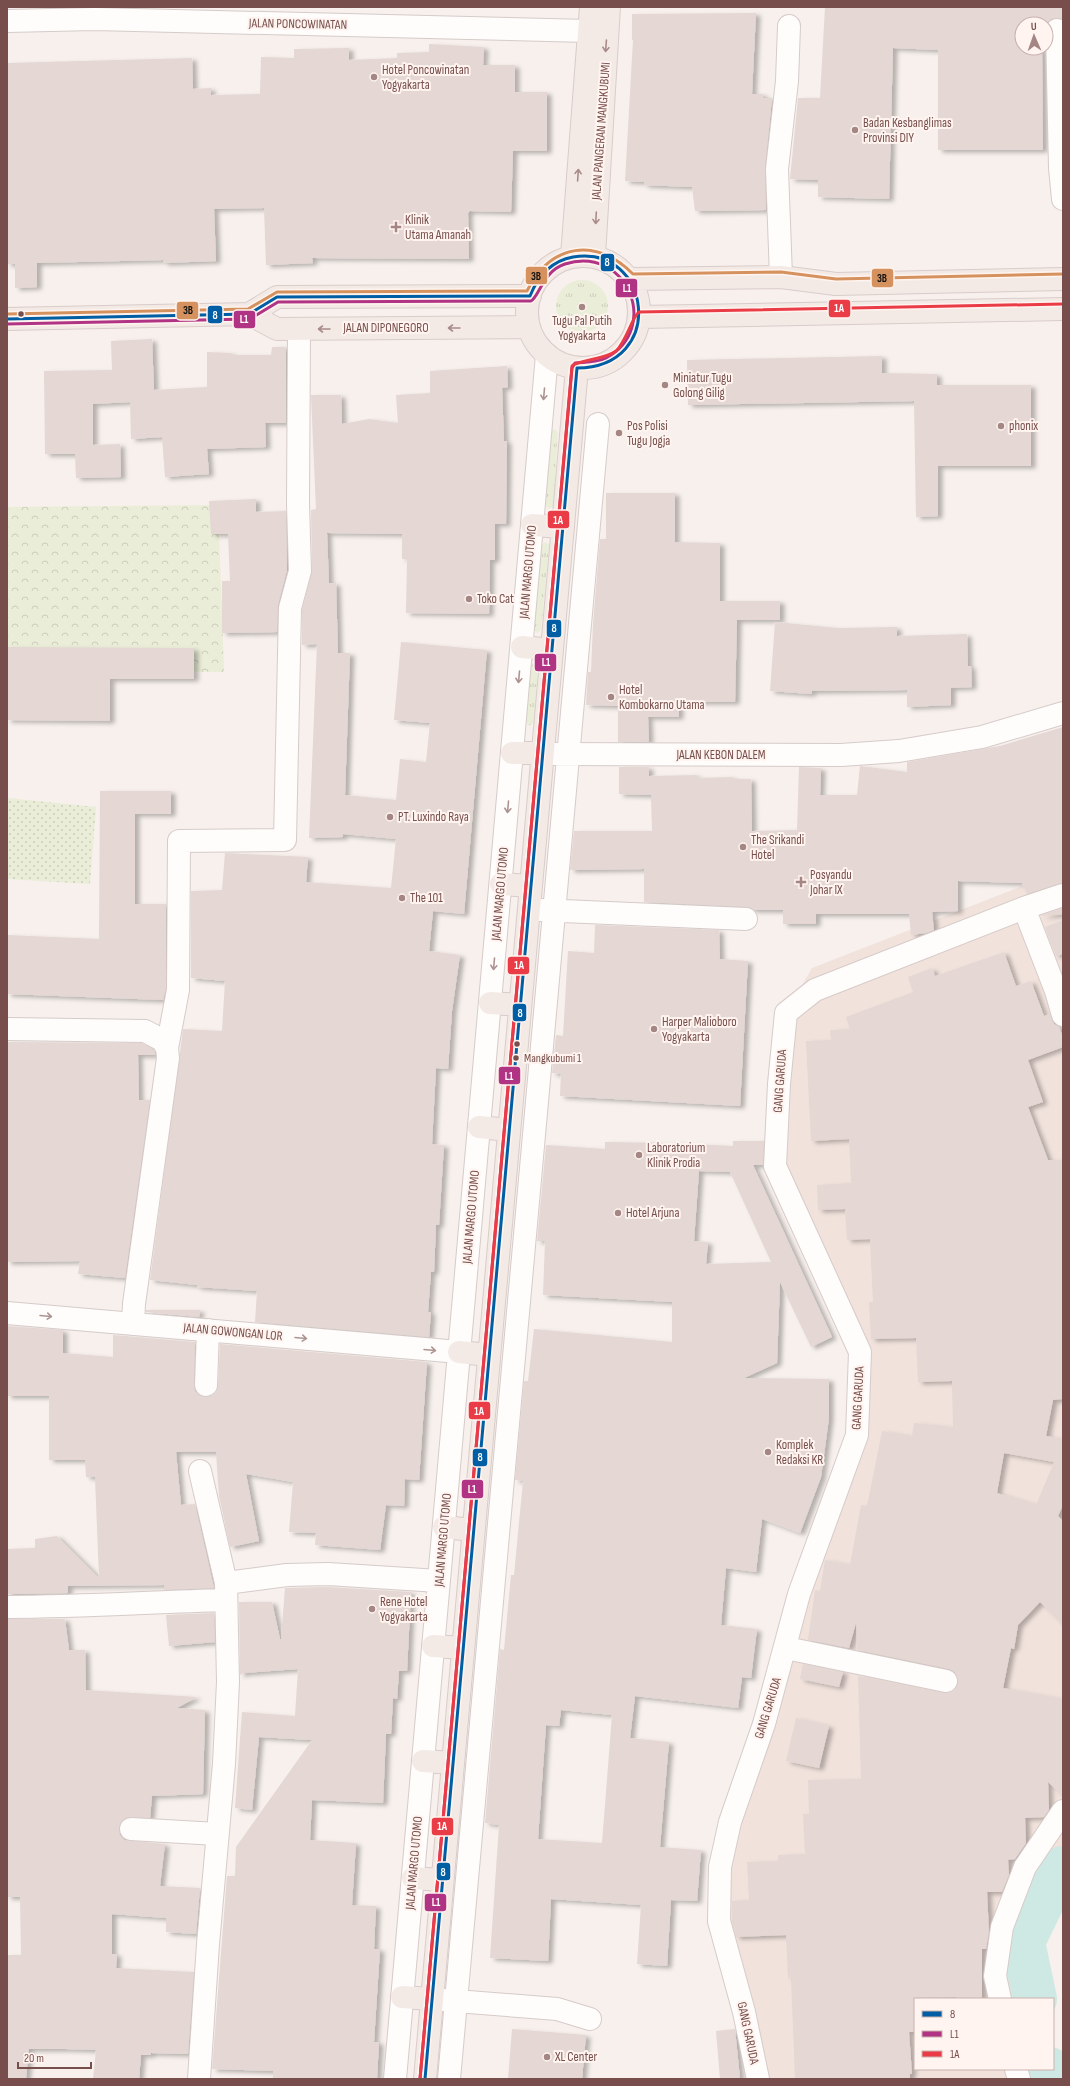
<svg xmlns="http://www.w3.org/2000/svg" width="1070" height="2086" font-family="'Sofia Sans Condensed',sans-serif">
  <defs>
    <pattern id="grass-dots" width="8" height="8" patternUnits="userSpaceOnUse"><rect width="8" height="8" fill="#eaedd7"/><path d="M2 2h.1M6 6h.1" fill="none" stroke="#cccdba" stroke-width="1.8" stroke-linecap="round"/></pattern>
    <pattern id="forest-crowns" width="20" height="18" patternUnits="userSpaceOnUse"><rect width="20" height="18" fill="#eaedd7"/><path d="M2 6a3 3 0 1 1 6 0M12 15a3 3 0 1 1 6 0" fill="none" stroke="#cccdba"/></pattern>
    <pattern id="park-tufts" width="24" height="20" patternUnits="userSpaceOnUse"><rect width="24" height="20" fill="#eaedd7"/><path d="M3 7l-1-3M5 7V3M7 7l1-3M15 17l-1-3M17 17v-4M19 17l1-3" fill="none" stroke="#cccdba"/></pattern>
    <filter id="shadow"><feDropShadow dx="4.5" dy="2.5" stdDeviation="2" flood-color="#0004"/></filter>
  </defs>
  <rect width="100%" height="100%" fill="#f7f0ec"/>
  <path fill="#f1e2dc" d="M1063,874V1871L1055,1881L1026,1942L1038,1999H915V2069L1053,2068L1059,2079H763L744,2012L720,1867L857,1435L860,1352L775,1166L786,1013L812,968L1020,887Z"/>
  <path fill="url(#grass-dots)" d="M7,798L96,807L90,884L7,879Z"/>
  <path fill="url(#forest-crowns)" d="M218,505L224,672L65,670L7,677V507Z"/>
  <path fill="url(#park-tufts)" d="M556 306a26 26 0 1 1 52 0a26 26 0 1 1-52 0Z
    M554,429L558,433L553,506L549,509L545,505L550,432Z
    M546,542L549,545L541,630L537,633L533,629L541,545Z
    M534,663L538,666L534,722L529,726L525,721L530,665Z"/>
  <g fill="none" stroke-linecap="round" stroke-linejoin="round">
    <path stroke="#cee9e4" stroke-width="44" d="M1035,1999L1023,1942L1053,1880L1063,1868
      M1050,2069L1056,2079"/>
  </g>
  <path fill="#e4d7d4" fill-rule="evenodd" filter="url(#shadow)" d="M825,7H1063V19L1057,18L1051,19L1046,24H1022V48H1042L1043,150H938V50L893,48L889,199L818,197V180L790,179L798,98H820Z
    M756,13L752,94H763V98H772L765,168L766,210L695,211L692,187L644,185V182L625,181L633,40H632V14Z
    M429,44L484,47L483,65H515V92H547V151H513L511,212L470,211L468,213L469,259L312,258L313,263L266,265L264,208L214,209L216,261L164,263L163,260L37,263V287L15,288V264H7V63L192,58L193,89L211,88V95L260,94L261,57L294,58V49L349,48V60L397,58V53L429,52Z
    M152,339L154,390L207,387V352L231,353V355H271L272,347H286V423H265L266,447L207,449L209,474L165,477L162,437L131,439L130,402L93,404V445L120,444L121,477L76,478L75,454H45L44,371L112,370L111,341Z
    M882,356V373L937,374V385H1031V466H938V516L916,517L914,401L688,405L687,360Z
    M507,366L508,387L502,388L504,441H507L506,524H495V560H490L489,614L406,613L407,559H402V534L327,533L329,583H336L338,653H350L345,795L396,800L400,759L426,762L430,723L394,720L401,642L487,650L464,914L433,911L429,951L460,955L452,1011L448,1069L436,1068L432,1144L444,1145L439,1225H436L434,1272H431L428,1312H431L429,1337L255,1322L257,1291L197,1287V1285L150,1280L183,1029L222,1031L225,981L191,978V891L222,890L225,853L308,857L306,882L391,888L396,839L343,834V837L309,838L317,644L302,645V610L312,571L311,510L316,509L311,395H341L342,424L369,419L398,423L396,395L430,393V371Z
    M606,493H675V542L720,543V601H780V620H737L735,702H679V717H648L649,742H618V706L586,705L588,672H591L593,624L600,539H606Z
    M256,499V512L286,511L287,570L278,605L277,632L222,633V581H230L228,534H211L209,501Z
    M775,622L838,628L897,627V636L967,634L968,666H971L972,687L951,688V705L907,707V690L812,691L811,694L770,691Z
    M7,647L194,648V679H110V721L7,720Z
    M1063,727V883L1027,894L1022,883L958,881V911L932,912L934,930L927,933L911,935L909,914H816V924H783V910H754L747,907L644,902V869L570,870L574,831H652L651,795L619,794V767H649V776L697,775V778L733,777V779H751L752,831L797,830L799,767L821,768L820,795H857L860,766L907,772V762L1000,746Z
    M100,791H171V814H135V904H166V989L163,1000L7,994V935L99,939Z
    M1063,908V914L1040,916Z
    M1063,920V954L1056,956L1045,927Z
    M595,925L719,930L720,959L748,961L740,1106L560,1096L561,1074L552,1073L556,1035L563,1036L568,951L594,953Z
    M1004,952L1016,986L1031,981L1044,1016L1050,1014L1054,1024L1059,1027L1063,1037V1047L1028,1060L1043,1102L1028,1107L1048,1160H1063V1399L1053,1400L1046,1436L1063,1439V1505L1058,1516L1063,1521V1624L1040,1602L1018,1625L1014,1649L1011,1648L1003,1688L1063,1699V1796L1048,1782L1049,1810L1044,1817L1025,1818L1026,1843L1015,1859L1008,1860L1009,1875L1002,1892H987L989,1932L986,1949H982V1999H955V1997L915,1998V2032H909L912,2074H910V2079H795L791,1977L788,1978L786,1935L736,1937L732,1922V1901L749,1900L747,1862L778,1861V1855L805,1854L803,1814H809L808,1780L861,1779L858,1676L944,1693H950L955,1690L958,1683V1677L955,1672L949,1669L857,1650L856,1623L849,1648L808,1640L815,1590L820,1591L825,1560L850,1565L861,1505L867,1506L882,1431L912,1436L914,1423L953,1427L952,1381L918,1382L916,1338L871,1339L869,1302H873L870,1239L847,1240L845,1209L818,1210L817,1185L851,1183L849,1139L811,1141L806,1041L831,1040L830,1030L850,1029L846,1017L913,992L908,977L932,968L935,976ZM1004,1453L1054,1462L1036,1505L997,1493Z
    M7,1042L142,1043L155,1052V1055H138L139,1100H150L125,1278L78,1274L80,1261L7,1262Z
    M733,1141H764L763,1165H753L832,1337L811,1347L780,1282L777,1363L744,1378L829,1379V1418L821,1477L800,1533L762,1519L756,1572L726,1568L721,1625L757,1629L751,1678L742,1677L738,1708L635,1696L630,1738L669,1742L660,1847L701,1850L697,1901L671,1900L667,1966L637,1964L641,1905L551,1899L548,1961L490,1958L499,1825L485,1823L500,1649L504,1650L511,1575H514L523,1481L515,1480L524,1381H528L534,1329L672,1342V1302L543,1295L545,1241H537L546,1145L605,1149V1142L673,1143L733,1146ZM699,1171L730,1172L771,1262L706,1264L708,1242L694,1241ZM561,1710L612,1715L602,1843L538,1839L546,1725L559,1726Z
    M146,1310H200L199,1317L146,1312Z
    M7,1326L63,1330V1353L113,1357V1335L195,1342L194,1385L195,1391L199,1395L205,1397L212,1396L216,1392L218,1386L220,1344L427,1362L419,1480L405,1479L404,1506L386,1505L380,1550L315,1545L316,1533L289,1532L293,1482L246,1474L259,1541L230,1547L219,1496L216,1452H176L181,1505L195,1504L214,1588L164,1590V1585L68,1586V1593L7,1594V1549L35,1548V1539L57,1536L99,1578L95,1477H86L85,1460H49V1396H7Z
    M328,1587L411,1592L407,1671H399L397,1699L393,1698L391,1734H386L383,1803L312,1800L310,1840L356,1843L352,1905L376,1906L374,1949H380L374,2042H379L377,2079H273V2071L212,2069L227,1876H235L236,1847L312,1740L259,1737L252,1810L235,1808L242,1712L295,1716L298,1669L244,1673L240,1675L239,1602H272L280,1639H281L285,1588Z
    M214,1613L215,1642L169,1646L166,1615Z
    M7,1619H65L69,1650H85L86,1690L197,1697L177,1708L205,1710L203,1794L152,1796L150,1818H126L121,1822L119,1828L120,1835L124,1840L165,1844L160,1886L200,1888L196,1934L166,1932V1918L112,1914V1954H117L116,1968L194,1972L188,2054L151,2053V2055H141L139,2079H93L96,2050L66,2049H29L26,2079H7V1955H21L20,1897H7Z
    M803,1664L843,1672L839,1687L800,1679Z
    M796,1718L829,1726L819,1768L786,1761Z
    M512,2029L586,2035L582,2079H508Z
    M735,2029L740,2079H720L716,2031Z"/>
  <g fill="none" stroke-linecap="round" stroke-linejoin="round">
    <g stroke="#d6cbc9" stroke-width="24">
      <path id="minor" d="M7,21L95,19L589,31
        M1057,30L1060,168L1063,199
        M781,277L777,169L787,81L789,26
        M553,754L841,755L899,751L982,737L1063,713
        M1024,908L1056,991L1063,1015
        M540,910L746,919
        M7,1029L145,1031L162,1040L167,1048
        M7,1313L459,1352
        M133,1324L134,1304L168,1058L167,1048L178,990L179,841L285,840L290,608L300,571L298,504L299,329
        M206,1385L208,1330
        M200,1471L226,1583
        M7,1607C80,1607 152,1602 225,1600
        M786,1648L946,1681
        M131,1829L217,1834
        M1000,1999L995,1976L1002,1927L1025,1867L1063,1811
        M443,2000L557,2009L590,2019
        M1016,2069L1019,2079
        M199,2079L208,1944L224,1764L228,1682L226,1583L287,1575L328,1574L439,1581
        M395,2079L547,355
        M449,2079L598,424
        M758,2079L744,2012L719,1921L720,1867L730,1822L764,1724L799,1594L857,1435L860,1352L775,1166L779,1084L786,1013L815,990L1024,908L1063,895"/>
    </g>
    <g stroke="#d9ccca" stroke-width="24">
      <path id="major" d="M527 312a56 56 0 1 1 112 0a56 56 0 1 1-112 0Z
        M572,256L591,7
        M594,256L609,7
        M631,279L781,277L836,284L1063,279
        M249,314L277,329L528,327
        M640,317L1063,309
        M7,319L249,314L277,297L530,296
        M532,525L563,527
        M522,647L552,650
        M512,753H542
        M501,884L531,886
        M490,1003L520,1005
        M479,1127L509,1130
        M459,1352L489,1355
        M444,1527L473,1530
        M433,1646L463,1648
        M423,1761L453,1763
        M413,1878L442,1880
        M402,1997L431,1999
        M425,2079L577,368"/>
    </g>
    <use href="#minor" stroke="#fefdfc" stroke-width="22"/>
    <use href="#major" stroke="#f3eae6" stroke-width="22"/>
    <g stroke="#fff4ef" stroke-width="6">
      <path id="bus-1" d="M7,319L249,314L277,297L530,296C538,276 551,261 573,257C651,244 668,367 577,368L425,2079"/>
    </g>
    <g stroke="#fff4ef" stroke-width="6">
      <path id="bus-2" d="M7,324L250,319L278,302L531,301C539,297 543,271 565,264C626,244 662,328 606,358C596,363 585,362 575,363L572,368L420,2079"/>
    </g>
    <g stroke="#fff4ef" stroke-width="6">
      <path id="bus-3" d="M420,2079L572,366C577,360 605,360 616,351C626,342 633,315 639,312L1063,304"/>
    </g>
    <g stroke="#fff4ef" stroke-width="6">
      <path id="bus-4" d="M7,314L248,309L277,292L527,291C551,243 596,237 633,274L781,272L836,279L1063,274"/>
    </g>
    <use href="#bus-1" stroke="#005ea5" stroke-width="3"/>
    <use href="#bus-2" stroke="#b03483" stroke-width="3"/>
    <use href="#bus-3" stroke="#e93c46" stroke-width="3"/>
    <use href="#bus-4" stroke="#d6925e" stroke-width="3"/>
  </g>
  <defs><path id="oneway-shaft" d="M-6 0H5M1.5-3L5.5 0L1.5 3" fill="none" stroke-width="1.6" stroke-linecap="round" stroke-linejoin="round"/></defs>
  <g stroke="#a98c8a">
    <use href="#oneway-shaft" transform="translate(606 46) rotate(94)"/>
    <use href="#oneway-shaft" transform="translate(578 175) rotate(-86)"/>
    <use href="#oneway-shaft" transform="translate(596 218) rotate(93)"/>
    <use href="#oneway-shaft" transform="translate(454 328) rotate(180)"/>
    <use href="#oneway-shaft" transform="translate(324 329) rotate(180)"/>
  </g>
  <g stroke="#ad9492">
    <use href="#oneway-shaft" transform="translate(544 394) rotate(95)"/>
    <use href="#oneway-shaft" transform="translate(519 677) rotate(95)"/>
    <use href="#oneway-shaft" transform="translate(508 807) rotate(95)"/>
    <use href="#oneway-shaft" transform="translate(494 964) rotate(95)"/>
    <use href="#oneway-shaft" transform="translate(46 1316) rotate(5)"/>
    <use href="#oneway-shaft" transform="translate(301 1338) rotate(5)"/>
    <use href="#oneway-shaft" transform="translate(430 1350) rotate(5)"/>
  </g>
  <g fill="#a48784" stroke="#fff4ef" stroke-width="1.5">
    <circle cx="374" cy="77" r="4"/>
    <circle cx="855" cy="130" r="4"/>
    <path d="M394 221h4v4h4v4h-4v4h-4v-4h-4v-4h4z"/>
    <circle cx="582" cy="307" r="4"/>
    <circle cx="665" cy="385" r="4"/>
    <circle cx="1001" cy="426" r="4"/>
    <circle cx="619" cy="433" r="4"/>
    <circle cx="469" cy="599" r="4"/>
    <circle cx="611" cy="697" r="4"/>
    <circle cx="390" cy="817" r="4"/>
    <circle cx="743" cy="847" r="4"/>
    <path d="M799 876h4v4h4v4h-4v4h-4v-4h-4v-4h4z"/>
    <circle cx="402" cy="898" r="4"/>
    <circle cx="654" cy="1029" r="4"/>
    <circle cx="639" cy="1155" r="4"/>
    <circle cx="618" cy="1213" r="4"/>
    <circle cx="768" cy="1452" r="4"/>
    <circle cx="372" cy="1609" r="4"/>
    <circle cx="547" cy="2057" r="4"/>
  </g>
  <g fill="#774e4c" stroke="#fff4ef" stroke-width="1.5">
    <circle cx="21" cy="314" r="3.5"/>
    <circle cx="517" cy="1044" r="3.5"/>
    <circle cx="516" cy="1058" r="3.5"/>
  </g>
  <g text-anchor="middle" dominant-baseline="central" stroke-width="4" stroke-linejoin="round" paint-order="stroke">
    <g font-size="12" fill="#774e4c" stroke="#fff4ef" text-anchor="start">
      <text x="524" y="1058">Mangkubumi 1</text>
    </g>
    <g font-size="13" fill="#774e4c" stroke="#fff4ef">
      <text transform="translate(298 24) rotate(1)">JALAN PONCOWINATAN</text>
      <text transform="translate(601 131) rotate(-86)">JALAN PANGERAN MANGKUBUMI</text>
      <text x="386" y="328">JALAN DIPONEGORO</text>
      <text transform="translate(528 572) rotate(-85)">JALAN MARGO UTOMO</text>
      <text x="721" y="755">JALAN KEBON DALEM</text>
      <text transform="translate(500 894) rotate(-85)">JALAN MARGO UTOMO</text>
      <text transform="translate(780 1081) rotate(-86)">GANG GARUDA</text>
      <text transform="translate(471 1217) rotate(-85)">JALAN MARGO UTOMO</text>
      <text transform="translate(233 1332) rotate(5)">JALAN GOWONGAN LOR</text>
      <text transform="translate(858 1398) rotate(-87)">GANG GARUDA</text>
      <text transform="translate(443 1540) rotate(-85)">JALAN MARGO UTOMO</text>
      <text transform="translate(768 1708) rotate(-73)">GANG GARUDA</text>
      <text transform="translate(414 1863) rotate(-85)">JALAN MARGO UTOMO</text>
      <text transform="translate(748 2033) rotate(78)">GANG GARUDA</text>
    </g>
    <g font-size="13" fill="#774e4c" stroke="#fff4ef" text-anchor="start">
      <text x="382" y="70">Hotel Poncowinatan<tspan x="382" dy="15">Yogyakarta</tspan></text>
      <text x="863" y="123">Badan Kesbanglimas<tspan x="863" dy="15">Provinsi DIY</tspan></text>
      <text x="405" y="220">Klinik<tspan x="405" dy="15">Utama Amanah</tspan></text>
      <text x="582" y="321" text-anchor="middle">Tugu Pal Putih<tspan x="582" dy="15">Yogyakarta</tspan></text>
      <text x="673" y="378">Miniatur Tugu<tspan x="673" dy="15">Golong Gilig</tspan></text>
      <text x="627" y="426">Pos Polisi<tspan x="627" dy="15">Tugu Jogja</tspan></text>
      <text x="1009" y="426">phonix</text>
      <text x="477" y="599">Toko Cat</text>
      <text x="619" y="690">Hotel<tspan x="619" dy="15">Kombokarno Utama</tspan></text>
      <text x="398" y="817">PT. Luxindo Raya</text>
      <text x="751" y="840">The Srikandi<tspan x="751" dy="15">Hotel</tspan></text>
      <text x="810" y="875">Posyandu<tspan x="810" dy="15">Johar IX</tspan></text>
      <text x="410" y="898">The 101</text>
      <text x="662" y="1022">Harper Malioboro<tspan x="662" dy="15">Yogyakarta</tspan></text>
      <text x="647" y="1148">Laboratorium<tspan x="647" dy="15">Klinik Prodia</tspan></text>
      <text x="626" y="1213">Hotel Arjuna</text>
      <text x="776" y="1445">Komplek<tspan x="776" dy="15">Redaksi KR</tspan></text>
      <text x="380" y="1602">Rene Hotel<tspan x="380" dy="15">Yogyakarta</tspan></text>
      <text x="555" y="2057">XL Center</text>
    </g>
  </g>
  <g stroke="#fff4ef" stroke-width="1.5">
    <rect x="600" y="253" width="15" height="19" rx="4" fill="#005ea5"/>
    <rect x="525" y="266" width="23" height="19" rx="4" fill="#d6925e"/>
    <rect x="871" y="268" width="23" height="20" rx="4" fill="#d6925e"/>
    <rect x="615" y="278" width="23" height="20" rx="4" fill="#b03483"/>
    <rect x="828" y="299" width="23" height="19" rx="4" fill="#e93c46"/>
    <rect x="176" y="301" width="23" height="19" rx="4" fill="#d6925e"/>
    <rect x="207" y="305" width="16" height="19" rx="4" fill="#005ea5"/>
    <rect x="233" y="310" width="23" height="19" rx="4" fill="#b03483"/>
    <rect x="547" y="510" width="23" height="19" rx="4" fill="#e93c46"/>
    <rect x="546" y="619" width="16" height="19" rx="4" fill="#005ea5"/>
    <rect x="534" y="653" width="23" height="19" rx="4" fill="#b03483"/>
    <rect x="507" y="956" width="23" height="19" rx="4" fill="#e93c46"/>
    <rect x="512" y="1003" width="15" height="19" rx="4" fill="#005ea5"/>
    <rect x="498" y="1066" width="23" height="19" rx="4" fill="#b03483"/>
    <rect x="468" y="1401" width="23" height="19" rx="4" fill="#e93c46"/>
    <rect x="472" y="1448" width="16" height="19" rx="4" fill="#005ea5"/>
    <rect x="461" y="1479" width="23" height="20" rx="4" fill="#b03483"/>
    <rect x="431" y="1817" width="23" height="19" rx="4" fill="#e93c46"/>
    <rect x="436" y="1862" width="15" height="19" rx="4" fill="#005ea5"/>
    <rect x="424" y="1893" width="23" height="19" rx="4" fill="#b03483"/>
  </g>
  <g font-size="11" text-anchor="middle" font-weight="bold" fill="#fff">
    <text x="607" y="266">8</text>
    <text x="627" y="292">L1</text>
    <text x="839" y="312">1A</text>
    <text x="215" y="319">8</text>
    <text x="244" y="323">L1</text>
    <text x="558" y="524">1A</text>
    <text x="554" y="632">8</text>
    <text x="546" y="666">L1</text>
    <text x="519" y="969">1A</text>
    <text x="520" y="1017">8</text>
    <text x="509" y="1080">L1</text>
    <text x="479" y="1415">1A</text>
    <text x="480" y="1461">8</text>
    <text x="472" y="1493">L1</text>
    <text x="442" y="1830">1A</text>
    <text x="443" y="1876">8</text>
    <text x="436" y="1906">L1</text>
  </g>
  <g font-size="11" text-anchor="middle" font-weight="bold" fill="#111">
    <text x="536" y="280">3B</text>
    <text x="882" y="282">3B</text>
    <text x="188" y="314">3B</text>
  </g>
  <rect width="1070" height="2086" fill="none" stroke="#774e4c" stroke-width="16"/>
  <rect x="914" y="1998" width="140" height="72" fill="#fff4ef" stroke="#c9b2ae"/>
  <rect x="922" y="2011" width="20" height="6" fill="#005ea5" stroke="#c9b2ae"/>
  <text x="950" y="2018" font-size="12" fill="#774e4c">8</text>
  <rect x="922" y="2031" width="20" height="6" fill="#b03483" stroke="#c9b2ae"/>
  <text x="950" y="2038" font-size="12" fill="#774e4c">L1</text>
  <rect x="922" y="2051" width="20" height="6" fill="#e93c46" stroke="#c9b2ae"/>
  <text x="950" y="2058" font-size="12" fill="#774e4c">1A</text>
  <g transform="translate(1034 36) rotate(358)"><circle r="19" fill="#fff4ef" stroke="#c9b2ae"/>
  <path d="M0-3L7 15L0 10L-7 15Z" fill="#a48784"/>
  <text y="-6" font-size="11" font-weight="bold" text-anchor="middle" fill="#774e4c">U</text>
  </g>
  <path d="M18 2062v6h73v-6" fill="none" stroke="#774e4c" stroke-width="2"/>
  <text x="24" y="2062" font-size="12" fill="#774e4c" stroke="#fff4ef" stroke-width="3" paint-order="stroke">20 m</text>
</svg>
